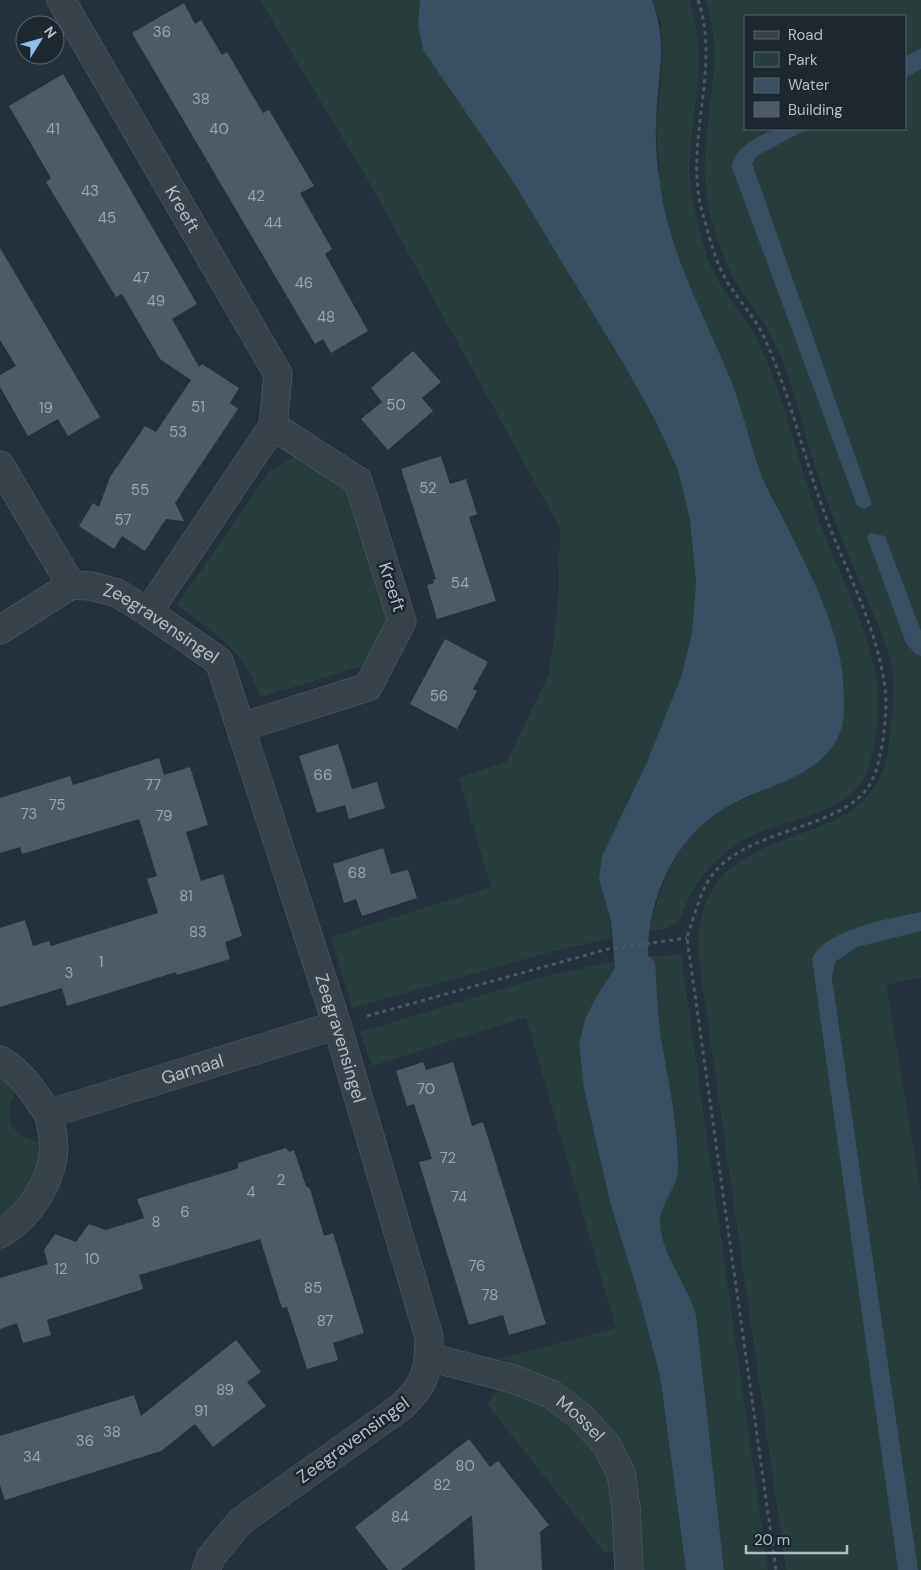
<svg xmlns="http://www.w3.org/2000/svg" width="921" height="1570" font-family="'DM Sans',sans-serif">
  <rect width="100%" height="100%" fill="#24303b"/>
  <path fill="#273e3d" d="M260,0H420L418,26L423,50L512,180L626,368L656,422L678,470L690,520L696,582L692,632L682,674L647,762L602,856L599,879L608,908L612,938L554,951L352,1008L331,937L491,887L459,778L507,761L549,674L558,607L560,528L369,182Z
    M652,0H689C708,54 692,109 690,164C689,190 695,214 702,239C706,253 710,268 718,280C729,300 744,316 755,335C783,390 795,453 816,512C836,570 870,627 878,689C880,708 874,764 863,780C838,819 778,818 742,841C720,855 701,873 690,896C685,904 684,914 678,921C671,929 658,930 648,932C662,884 674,839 720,810C735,801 754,797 768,787C794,769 818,746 842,726L844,686L829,621L807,566L761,473L731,382L687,284L672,245L660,184L656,124L662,69L661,23Z
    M705,0H921V48L905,57V16H745V129H774L743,146L732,168L857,506L865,509L872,504L752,163L758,155L808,129H905V78L921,69V631L919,629L916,655L921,656V912C883,920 846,927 815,952L898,1570H786L698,952C699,845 777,852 850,812C884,785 888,763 891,721C892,709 895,695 894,682C893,656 879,628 869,604C852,563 834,521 819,479C803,432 795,383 773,339C761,315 743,296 731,273C721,254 710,220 707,198C696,132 729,65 705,0Z
    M294,457L349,488L391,620L371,663L261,697C242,648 217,635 177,605L269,472Z
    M921,931V977L886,985L921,1194V1570H918L832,978L835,962L857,947Z
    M681,955L768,1570H724L696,1315C687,1283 663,1258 660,1224C659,1205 677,1189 678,1170C680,1133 671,1094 664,1057C658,1024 653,990 648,956Z
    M615,961V968L596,997L585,1019L579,1044L584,1089L610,1202L640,1300L660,1376L686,1570H641L640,1496L629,1459L614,1435L555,1383L499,1359L616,1328L526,1017L372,1066L360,1032L542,977Z
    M0,1072L17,1090C0,1117 9,1134 39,1142L43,1149C38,1174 22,1204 0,1217Z
    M500,1387C551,1399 600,1438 613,1492C618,1511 616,1534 618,1553L604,1552L487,1404Z"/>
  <path fill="#3b4f63" d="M420,0H652C669,45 657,78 656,123C655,143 657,164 660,183C669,253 703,313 730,378C742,408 749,440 760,471C766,488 776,504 784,520C811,575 845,637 844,700C844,708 844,719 842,727C827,779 759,785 720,811C673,841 647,902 648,956L655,962C657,987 657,1013 661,1038C668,1081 679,1126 678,1170C677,1189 659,1205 660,1224C663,1258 687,1283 696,1315L724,1570H686L660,1376L640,1300L610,1202L584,1089L579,1044L585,1019L596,997L615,968L611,921L599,879L602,856L647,762L682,674L692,632L696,582L690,520L678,470L656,422L626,368L512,180L423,50L418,26Z
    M921,48V69L905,78V57Z
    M774,129H808L758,155L752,163L872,504L865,509L857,506L732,168C734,146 757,138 774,129Z
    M870,533L885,536L921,631V656L916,655L906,643L867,537Z
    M921,912V931L857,947L835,962L832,978L918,1570H898L812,959C825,929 892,918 921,912Z"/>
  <path fill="#4e5b67" d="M184,3L195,24L201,20L222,55L227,52L263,113L269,110L314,186L300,193L332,249L325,254L368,331L331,353L323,339L315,344L132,33Z
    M63,74L197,304L172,319L199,367L202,364L239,388L230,403L238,409L175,503L184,521L166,519L145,551L122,536L114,549L79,526L93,503L99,507L110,477L145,426L156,432L191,380L160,359L122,294L116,297L46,182L51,178L9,106Z
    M0,248L100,417L68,436L58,419L28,436L0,387V375L16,366L0,340Z
    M413,351L441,382L422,398L433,411L388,450L361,419L382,402L371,388Z
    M441,456L450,484L466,479L477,514L469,517L496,601L437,619L427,585L434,583L433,580L436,579L401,469Z
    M445,639L488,662L473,689L477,691L457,729L410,704Z
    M338,744L352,789L377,782L385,808L349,819L345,805L317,813L299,756Z
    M159,758L164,775L190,767L208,825L186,832L201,881L223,874L242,936L225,942L230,959L177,975L176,972L67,1006L62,988L0,1007V928L25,920L33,946L49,941L51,946L158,913L147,879L157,876L139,819L22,854L20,847L0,853V798L70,776L73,785Z
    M383,848L391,874L408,870L417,898L362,916L356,899L344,903L333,864Z
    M423,1062L426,1070L453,1062L472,1126L483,1122L546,1324L509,1335L503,1315L469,1325L419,1162L432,1159L414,1104L407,1106L396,1071Z
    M286,1148L289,1152L294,1150L306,1186L310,1189L324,1236L333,1233L364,1333L333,1343L338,1360L307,1369L287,1307L282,1308L260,1239L139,1275L143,1289L47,1320L51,1335L23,1343L17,1323L0,1329V1278L48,1264L44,1250L55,1234L76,1242L89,1224L106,1230L144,1218L137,1199L233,1170L238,1168V1163Z
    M236,1340L261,1372L247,1382L266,1406L213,1447L195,1424L161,1451L5,1500L0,1485V1436L134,1395L141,1416Z
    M469,1439L490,1467L498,1461L549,1525L540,1532L542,1570H475L472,1515L401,1570H388L355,1527Z"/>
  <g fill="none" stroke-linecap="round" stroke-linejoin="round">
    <g stroke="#566069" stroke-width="29">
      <g id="minor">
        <path id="s1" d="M61,0L278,374L273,426L148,612"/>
        <path d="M0,465L71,585"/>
        <path id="s2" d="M0,630L71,585L91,586L117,593L148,612L219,661L337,1025L429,1337C429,1370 426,1384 401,1407L241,1521L211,1557L206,1570"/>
        <path d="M242,727L368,687L402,621L358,481L273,426"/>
        <path d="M0,1060C22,1073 34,1092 48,1114"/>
        <path id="s3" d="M0,1234C29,1217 52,1182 54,1148C54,1137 51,1125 48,1114L337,1025"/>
        <path id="s4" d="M429,1357L513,1379L551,1394L580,1416L606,1444L621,1473L626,1508L629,1570"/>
      </g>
    </g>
    <path stroke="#465a5b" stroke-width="3" stroke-dasharray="4 4" stroke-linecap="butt" d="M698,0C722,70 682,144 703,215C709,235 714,258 724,276C735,297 753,314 763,335C789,391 802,451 823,509C844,568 877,625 885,688C888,712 883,755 873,778C851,831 746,825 710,878C701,891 692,922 687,938L776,1570
      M367,1016L608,949L687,938"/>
    <use href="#minor" stroke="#38424b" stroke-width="28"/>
  </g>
  <g text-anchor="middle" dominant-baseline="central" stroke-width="5" stroke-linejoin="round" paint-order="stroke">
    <g font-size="15" fill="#9aa4af">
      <text x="162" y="32">36</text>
      <text x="201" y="99">38</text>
      <text x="53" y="129">41</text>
      <text x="219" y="129">40</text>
      <text x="90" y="191">43</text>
      <text x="256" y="196">42</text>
      <text x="107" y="218">45</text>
      <text x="273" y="223">44</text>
      <text x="141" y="278">47</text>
      <text x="304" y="283">46</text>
      <text x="156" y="301">49</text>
      <text x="326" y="317">48</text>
      <text x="396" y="405">50</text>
      <text x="198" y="407">51</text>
      <text x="46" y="408">19</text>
      <text x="178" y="432">53</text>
      <text x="428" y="488">52</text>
      <text x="140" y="490">55</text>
      <text x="123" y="520">57</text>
      <text x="460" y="583">54</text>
      <text x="439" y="696">56</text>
      <text x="323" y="775">66</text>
      <text x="153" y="785">77</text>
      <text x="57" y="805">75</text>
      <text x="29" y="814">73</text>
      <text x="164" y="816">79</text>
      <text x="357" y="873">68</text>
      <text x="186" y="896">81</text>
      <text x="198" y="932">83</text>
      <text x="101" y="962">1</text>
      <text x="69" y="973">3</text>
      <text x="426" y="1089">70</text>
      <text x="448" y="1158">72</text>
      <text x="281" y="1180">2</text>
      <text x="251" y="1192">4</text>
      <text x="459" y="1197">74</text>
      <text x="185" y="1212">6</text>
      <text x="156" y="1222">8</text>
      <text x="92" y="1259">10</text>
      <text x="477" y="1266">76</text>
      <text x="61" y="1269">12</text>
      <text x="313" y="1288">85</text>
      <text x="490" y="1295">78</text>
      <text x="325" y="1321">87</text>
      <text x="225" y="1390">89</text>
      <text x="201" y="1411">91</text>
      <text x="112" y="1432">38</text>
      <text x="85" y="1441">36</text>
      <text x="32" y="1457">34</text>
      <text x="465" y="1466">80</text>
      <text x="442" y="1485">82</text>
      <text x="400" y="1517">84</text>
    </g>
    <g font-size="18" fill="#b4bdc7" stroke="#1d2730">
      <text stroke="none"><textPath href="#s1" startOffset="242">Kreeft</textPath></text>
      <text transform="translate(392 587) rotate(72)">Kreeft</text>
      <text stroke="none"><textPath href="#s2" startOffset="184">Zeegravensingel</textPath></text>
      <text stroke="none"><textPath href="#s2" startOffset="650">Zeegravensingel</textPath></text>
      <text stroke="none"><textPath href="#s3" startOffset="291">Garnaal</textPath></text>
      <text stroke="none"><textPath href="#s4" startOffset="166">Mossel</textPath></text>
      <text transform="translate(353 1440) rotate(-36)">Zeegravensingel</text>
    </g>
  </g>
  <rect x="744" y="15" width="162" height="115" fill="#1d2730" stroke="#59636c"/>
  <rect x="754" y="31" width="25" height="8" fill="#38424b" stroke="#59636c"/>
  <text x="788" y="40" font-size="15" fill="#b4bdc7">Road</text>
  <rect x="754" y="52" width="25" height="15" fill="#273e3d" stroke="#59636c"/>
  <text x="788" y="65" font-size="15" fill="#b4bdc7">Park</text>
  <rect x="754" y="78" width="25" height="15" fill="#3b4f63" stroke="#59636c"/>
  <text x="788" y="90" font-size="15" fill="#b4bdc7">Water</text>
  <rect x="754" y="102" width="25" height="15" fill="#4e5b67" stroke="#59636c"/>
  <text x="788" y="115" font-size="15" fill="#b4bdc7">Building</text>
  <g transform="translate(40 40) rotate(53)"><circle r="24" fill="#1d2730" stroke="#59636c"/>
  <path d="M0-4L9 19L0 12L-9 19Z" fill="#8ebef2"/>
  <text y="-8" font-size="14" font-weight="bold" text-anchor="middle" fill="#b4bdc7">N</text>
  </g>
  <path d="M746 1545v8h101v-8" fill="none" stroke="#b4bdc7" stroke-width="2.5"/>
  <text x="754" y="1545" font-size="15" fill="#b4bdc7" stroke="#1d2730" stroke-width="4" paint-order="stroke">20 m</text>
</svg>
